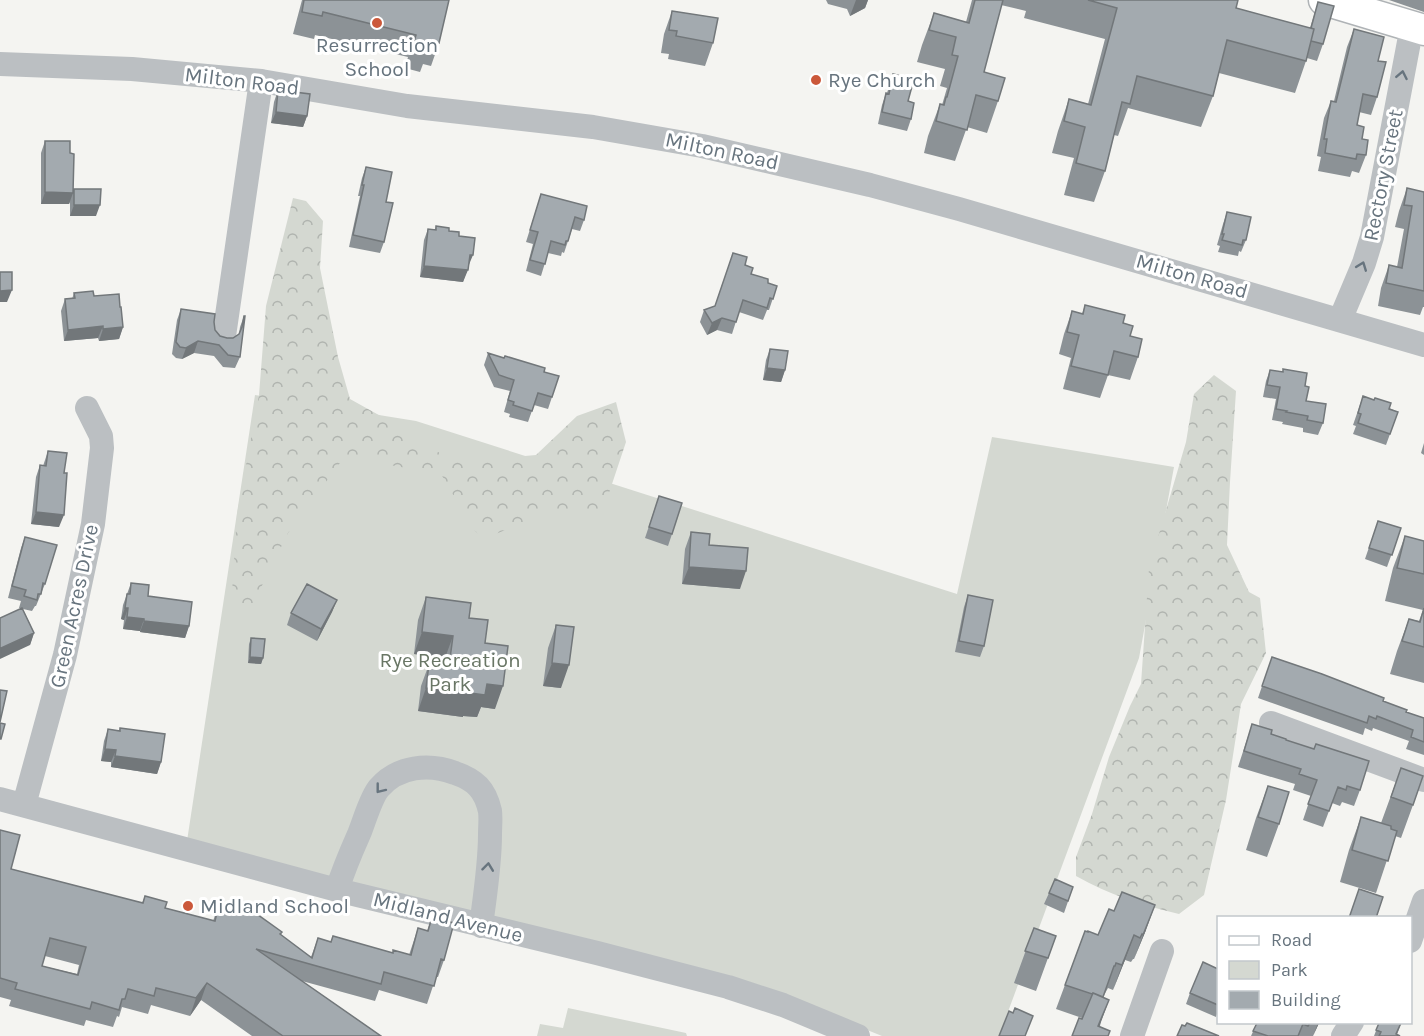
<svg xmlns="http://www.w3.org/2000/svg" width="1424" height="1036" font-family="Karla,sans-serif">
  <defs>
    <pattern id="forest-crowns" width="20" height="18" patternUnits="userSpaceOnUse" patternTransform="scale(1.5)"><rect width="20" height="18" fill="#d4d8d1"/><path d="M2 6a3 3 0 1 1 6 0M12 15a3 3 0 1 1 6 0" fill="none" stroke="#b0b4af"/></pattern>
  </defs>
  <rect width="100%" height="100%" fill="#f4f4f1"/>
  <path fill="#d4d8d1" d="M255,395L416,421L957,594L992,437L1174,467L1139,658L999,1036H882L783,996L187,841Z
    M568,1008L686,1033L687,1036H537L540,1024L563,1028Z"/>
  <path fill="url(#forest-crowns)" d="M293,198L306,201L323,221L320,268L338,357L350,399L386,419L454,462L536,455L577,416L616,402L626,442L602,514L552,510L484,539L473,529L441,474L355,459L340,463L288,533L247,616L232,593L237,514L259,395L266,306Z
    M1214,375L1236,391L1230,482L1227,545L1249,592L1260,598L1266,653L1241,704L1226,800L1204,895L1179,914C1141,905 1110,895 1076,876V857L1092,814L1109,757L1130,706L1141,684L1149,568L1186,442L1194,394Z"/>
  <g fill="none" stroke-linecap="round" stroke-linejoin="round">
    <g stroke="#afb3b6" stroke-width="33">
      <path id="major" d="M1324,0L1424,30"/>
    </g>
    <path stroke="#bbbfc2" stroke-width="24" d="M0,64L132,69L261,81L407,106L593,127L702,146L870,185L959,209L1424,345
      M1340,320L1364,263L1372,237L1412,26
      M224,336L261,81
      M1271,723L1424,780
      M0,799L337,890L597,953L728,987L783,1005L858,1036
      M24,805L65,655L93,524L102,448L101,436L87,408
      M337,890C343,871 351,852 359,834C364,822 371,797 379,788C398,766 429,763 455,773C475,780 485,789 490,811C491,818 490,827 490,834C490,865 485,895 481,926
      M1410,941L1424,901
      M1132,1036L1162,951
      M1343,1036L1352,1022"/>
    <use href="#major" stroke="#fff" stroke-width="30"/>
  </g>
  <path fill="#8c9296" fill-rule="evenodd" d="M302,0H449L439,43L431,66L423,64L420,72L405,68L408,57L315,35L314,39L293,34Z
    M826,0H868L865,8L850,16L847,9L828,4Z
    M972,0H1238L1236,8L1310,28L1318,2L1323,44L1317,61L1307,58L1295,93L1219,73L1213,96L1201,127L1128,108L1118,136L1114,135L1105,171L1094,202L1064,195L1074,158L1052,153L1058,131L1069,99L1088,104L1105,39L1024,18L1026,11L1001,5L984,72L998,101L987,133L967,127L955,161L924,153L928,136L940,104L942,105L947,88L940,86L945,69L917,62L922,45L934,13L966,22Z
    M1389,0H1424V12Z
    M672,11L713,43L705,66L668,59L669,54L661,53L664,34Z
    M1354,29L1378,61L1377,97L1371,115L1359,112L1357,125L1362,139L1366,155L1359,173L1352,171L1350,177L1318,171L1321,157L1317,156L1324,118L1331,101H1334L1347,47Z
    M893,74L908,101L911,119L907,131L878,124L882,105L886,93H887Z
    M278,90L307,116L303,127L271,123L274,102Z
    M45,141L70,153L73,191L96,216H70V202L69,204H41V153Z
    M366,167L386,202L384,242L380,253L349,247L360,196H358L362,178Z
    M1407,188L1424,192V307H1423L1420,315L1378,306L1381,288L1389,265L1397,267L1404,229L1395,227L1399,211Z
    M541,194L584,220L580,231L572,229L564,253L562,252L561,256L548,253L541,276L526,271L533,244L526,242Z
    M1227,212L1246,240L1241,252L1239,251L1238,256L1218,252L1220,246L1217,245L1223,224Z
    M436,226L449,231L459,236L468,267L463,282L420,277L424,240L428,229H435Z
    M733,253L751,274L768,283L777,286L769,310H767L763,320L739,312L732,334L717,330L707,335L700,322L704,310L715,306Z
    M74,293L94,296L120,307L123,327L119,339L99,341L98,338L64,341L61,311L65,299H72Z
    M1085,305L1123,323L1130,336L1138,357L1130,380L1108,375L1100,398L1063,389L1071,358L1059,354L1064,334L1072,311L1082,314Z
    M181,309L214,322L215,330L220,336L227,338H233L239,334L240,327L244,316L240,357L235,368L223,367L214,356L194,353L182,359L176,358L172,354L177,320Z
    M770,349L785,370L781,382L763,380L766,360Z
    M488,353L544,372L552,397L548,409L534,405L528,422L509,417L510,414L504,412L510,391L494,387L484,365Z
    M1270,370L1305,386L1306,401L1323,423L1318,435L1303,432V428L1282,424L1283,422L1272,420L1276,399L1263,397L1266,381Z
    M1363,396L1398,412L1386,445L1353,434L1356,426L1353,425Z
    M1424,443V455L1421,453Z
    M48,451L64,473L59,527L31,524L36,477L40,465L43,466Z
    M659,496L672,534L668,546L645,538Z
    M1378,521L1401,528L1387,567L1365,559Z
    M691,532L709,545L740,589L682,584L685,549Z
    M1405,536L1424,541V683L1390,674L1397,651L1409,619L1419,621L1423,610L1385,601L1393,568Z
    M25,537L45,584L36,606H35L32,611L23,609L34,633L30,645L21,608H19L21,601L8,598L21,548Z
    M131,583L189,626L185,638L140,632V631L123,629L124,620L121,619L123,605Z
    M968,595L984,646L980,657L955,652L964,607Z
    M426,597L469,618L485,643L495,709L481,707L477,717L463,716V717L418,711L421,686L429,664L444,666L445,658L414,654L418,620Z
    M337,600L332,612L317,641L287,625L291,613Z
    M556,625L561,688L543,686L548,648Z
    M251,638L263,658L261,664L248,663L249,644Z
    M1272,657L1383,701L1406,712L1424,718V755L1406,749L1409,741L1373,728L1372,731L1365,728L1363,735L1258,698Z
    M1252,724L1271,734L1286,740L1360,790L1354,806L1342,802L1340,806L1332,803L1323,827L1303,820L1311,796L1293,790L1295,784L1238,767Z
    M120,728L161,762L157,774L111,767V762L101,761L104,741L108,729L119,731Z
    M1401,768L1413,805L1401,838L1395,836L1376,893L1340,882L1349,850L1361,817L1381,823Z
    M1268,786L1279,824L1267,857L1246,850L1256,818Z
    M0,830L11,869L142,903L145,896L165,908L213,921L219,904L282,932L281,935L311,957L318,938L331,942L392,953L409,955L418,928L427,931L432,917L444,960L438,977H436L427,1004L379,990L375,1001L302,981L381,1036H252L201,1000L190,1016L151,1005L148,1014L122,1007L119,1017L117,1016L113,1027L86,1020L84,1026L9,1006L11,1000L0,997ZM45,956L79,965L77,974L42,966Z
    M1073,887L1064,913L1044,904L1049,893Z
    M1034,928L1056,936L1036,991L1014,983Z
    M1146,930L1134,959H1133L1131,962L1125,960L1113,990L1108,988L1103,997L1100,1027L1109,1036L1082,1018L1056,1009L1085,931L1098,935Z
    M1218,969V1015L1217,1014L1216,1017L1186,1004L1190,993Z
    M1257,1023H1319L1313,1036H1251Z
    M1379,1023H1401L1397,1035L1400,1036H1374Z"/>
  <path fill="#72777a" d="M856,0H868L865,8L850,16Z
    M276,112L307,116L303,127L271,123Z
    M45,192L73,193L69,204H41Z
    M74,205H100L96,216H70Z
    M470,255H473L468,267Z
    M424,266L468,270L463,282L420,277Z
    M12,290L7,302H0V291Z
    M722,318L717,330L707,335L712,323Z
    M103,326L98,338L64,341L68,330Z
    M123,327L119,339L99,341L103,329Z
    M198,341L194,353L182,359L186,348Z
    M767,368L785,370L781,382L763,380Z
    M36,512L64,515L59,527L31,524Z
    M689,567L746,571L740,589L682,584Z
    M337,600L332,612L317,641L321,629Z
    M125,608H128L124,620L121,619Z
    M127,617L144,619L140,631L123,629Z
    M144,621L189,626L185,638L140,632Z
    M422,632L453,636L445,658L414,654Z
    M34,633L30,645L0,659V652L1,648Z
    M250,657L263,658L261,664L248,663Z
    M552,663L569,665L561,688L543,686Z
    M487,684L503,686L495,709L481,707L477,717L463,716V717L418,711L426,688L471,693Z
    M105,749L116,750L111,762L101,761Z
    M115,756L161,762L157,774L111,767Z
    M1155,905L1146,930L1134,959L1143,935Z
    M1134,935L1125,960L1113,990L1122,965Z
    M207,983L201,1000L190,1016L196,998Z
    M1109,1000L1097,1033L1098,1026Z
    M1318,1023H1319L1313,1036Z"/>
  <path fill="#a3aaaf" stroke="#72777a" stroke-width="1.5" fill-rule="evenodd" d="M304,0H449L439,43L431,41L429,49L413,45L416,35L323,12L322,16L302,12Z
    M975,0H1003L984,72L1005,78L998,101L976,95L967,130L936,121L940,104L944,105L946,97H947L958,56L952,55L956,37L929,30L934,13L969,23Z
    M1088,0H1238L1236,8L1314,29L1306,61L1227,40L1213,96L1137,76L1130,104L1122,102L1105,171L1076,163L1085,127L1064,121L1069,99L1091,105L1117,8Z
    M1318,2L1334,6L1323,44L1311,41L1314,29L1311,28Z
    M672,11L718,18L713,43L676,36L677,31L669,30Z
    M1354,29L1384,37L1378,61L1386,62L1377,97L1363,94L1357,125L1364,127L1362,139L1368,140L1366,155L1357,154L1356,159L1325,153L1327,139H1324L1331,101L1336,102Z
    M893,74L914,79L908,101L914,103L911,119L882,112L886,93L889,94Z
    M278,90L310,94L307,116L276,112Z
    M45,141H70V153L74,154L73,193L45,192Z
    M366,167L392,172L386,202L393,203L384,242L353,235L364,185H362Z
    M1407,188L1424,192V291L1386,283L1389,265L1402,268L1412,206L1404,205Z
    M74,189H101L100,205H74Z
    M541,194L587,206L584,220L575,217L568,241H566L565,245L551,241L545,264L530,260L538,232L530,230Z
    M1227,212L1251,217L1246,240H1243L1242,245L1222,240L1224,234H1222Z
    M436,226L449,228V231L459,232V236L475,238L473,255H470L468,270L424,266L428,229L436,230Z
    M733,253L747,257L745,265L753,268L751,274L768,279V283L777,286L773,299L770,298L767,308L743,300L736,322L722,318L712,323L704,310L715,306Z
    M0,272H12V290L0,291Z
    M93,291L94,296L119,294L120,307H121L123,327L103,329V326L68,330L65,299L75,298L74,293Z
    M1085,305L1125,315L1123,323L1133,326L1130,336L1142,339L1138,357L1114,351L1108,375L1071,366L1079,335L1067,332L1072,311L1083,314Z
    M181,309L215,314L214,322L215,330L220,336L227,338H233L239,334L242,327L244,316H245L240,357L228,355L219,345L198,341L186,348L180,347L176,342Z
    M770,349L788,351L785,370L767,368Z
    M488,353L504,358L505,356L545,368L544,372L559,376L552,397L538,393L532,411L513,405L514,402L508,400L514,380L499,375Z
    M1283,369L1307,373L1305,386L1309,387L1306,401L1326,404L1323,423L1307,420L1308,416L1286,412L1287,411L1276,409L1280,387L1267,385L1270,370L1283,372Z
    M1363,396L1374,400L1375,398L1391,403L1389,409L1398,412L1390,434L1358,423L1361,414L1358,413Z
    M48,451L67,453L64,473H67L64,515L36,512L40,465L46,466Z
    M659,496L682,503L672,534L649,527Z
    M1378,521L1401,528L1392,555L1369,548Z
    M691,532L710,534L709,545L748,548L746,571L689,567Z
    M1405,536L1424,541V574L1397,568Z
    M25,537L57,545L45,584L43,583L41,594H38L37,600L24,596L26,590L12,586Z
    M131,583L149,585L148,596L192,602L189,626L144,621V619L127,617L128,608H125L127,594H130Z
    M307,584L337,600L321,629L291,613Z
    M968,595L993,600L984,646L959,641Z
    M426,597L471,603L469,618L488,620L485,643L508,646L503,686L487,684L485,695L471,693V695L426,688L429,664L449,666L453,636L422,632Z
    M22,608L34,633L1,648L0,654V618Z
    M1424,608V647L1402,641L1409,619L1420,622Z
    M556,625L574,627L569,665L552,663Z
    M251,638L265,639L263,658L250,657Z
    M1272,657L1322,674L1384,698L1383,701L1407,710L1406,712L1424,718V742L1411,737L1413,730L1377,716L1376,719L1369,716L1367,723L1262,686Z
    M0,690L7,691L0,722Z
    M0,723L5,724L1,739H0Z
    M1252,724L1272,730L1271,734L1286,739V740L1314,749L1316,744L1369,761L1360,790L1347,786L1346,790L1338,787L1329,811L1308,804L1317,780L1299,774L1301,769L1244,751Z
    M120,728L165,734L161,762L115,756L116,750L105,749L108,729L120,731Z
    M1401,768L1423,776L1413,805L1391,797Z
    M1268,786L1289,792L1279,824L1258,817Z
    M1361,817L1391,826V829L1397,831L1388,861L1352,850Z
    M0,830L20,835L11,869L143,903L145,896L167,902L165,908L215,921L219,904L254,912L282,932L280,934L312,958L318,938L331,942L333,936L393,953V950L411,955L418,928L428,931L432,917L454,923L444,960L441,959L434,986L384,972L381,984L256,949L381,1036H283L207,983L196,998L156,988L154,996L128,989L125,999H122L119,1010L92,1002L90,1009L15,989L17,983L0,978ZM50,938L86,947L78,975L42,966Z
    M1055,879L1073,887L1068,901L1049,893Z
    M1359,889L1383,897L1376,918H1349Z
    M1122,892L1155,905L1143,935L1142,934L1140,938L1134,935L1122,965L1116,963L1115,966H1114L1103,997L1093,993L1092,994L1065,985L1085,931L1088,932V931L1098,935L1109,909L1114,911Z
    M1034,928L1056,936L1048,958L1025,951Z
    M1203,962L1218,969V1005L1190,993Z
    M1093,993L1109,1000L1098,1026L1110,1031L1108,1036H1072L1079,1018L1082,1019Z
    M1015,1008L1033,1016L1025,1036H999L1009,1011L1013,1013Z
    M1187,1023L1219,1036H1177L1182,1025L1185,1026Z
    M1257,1023H1310L1308,1026L1303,1024L1298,1036H1268L1253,1031Z
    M1379,1023H1401L1396,1034L1400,1036H1379L1381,1032L1376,1030Z"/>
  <defs><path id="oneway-chevron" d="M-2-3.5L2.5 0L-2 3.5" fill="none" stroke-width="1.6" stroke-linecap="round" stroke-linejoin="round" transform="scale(1.5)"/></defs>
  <g stroke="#67747e">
    <use href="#oneway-chevron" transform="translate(1402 75) rotate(-79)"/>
    <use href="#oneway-chevron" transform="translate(1362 266) rotate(-69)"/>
    <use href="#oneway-chevron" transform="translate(380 789) rotate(128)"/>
    <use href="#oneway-chevron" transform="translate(488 867) rotate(-83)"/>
  </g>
  <g fill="#cb583a" stroke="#fff" stroke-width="2">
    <circle cx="377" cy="23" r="6"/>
    <circle cx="816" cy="80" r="6"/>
    <circle cx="188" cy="906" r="6"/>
  </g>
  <g text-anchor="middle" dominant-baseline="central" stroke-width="6" stroke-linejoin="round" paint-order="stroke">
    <g font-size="21" fill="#67747e" stroke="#fff" text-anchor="start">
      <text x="377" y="45" text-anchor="middle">Resurrection<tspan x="377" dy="24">School</tspan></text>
      <text x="828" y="80">Rye Church</text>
      <text x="200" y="906">Midland School</text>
    </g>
    <g font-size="21" fill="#67747e" stroke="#fff">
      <text transform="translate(242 81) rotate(7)">Milton Road</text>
      <text transform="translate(722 151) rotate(12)">Milton Road</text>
      <text transform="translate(1383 175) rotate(-79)">Rectory Street</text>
      <text transform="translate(1192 276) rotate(16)">Milton Road</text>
      <text transform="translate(74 606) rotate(-78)">Green Acres Drive</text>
      <text transform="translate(448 917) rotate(14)">Midland Avenue</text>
    </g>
    <g font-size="21" fill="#697665" stroke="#fff">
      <text x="450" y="660">Rye Recreation<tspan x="450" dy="24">Park</tspan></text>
    </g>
  </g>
  <rect x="1217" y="916" width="195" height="108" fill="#ffffff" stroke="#c2c7cb" stroke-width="1.5"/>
  <rect x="1229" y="936" width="30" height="9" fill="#ffffff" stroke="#c2c7cb" stroke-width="1.5"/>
  <text x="1271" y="946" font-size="18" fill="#67747e">Road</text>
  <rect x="1229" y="961" width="30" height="18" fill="#d4d8d1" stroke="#c2c7cb" stroke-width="1.5"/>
  <text x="1271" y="976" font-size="18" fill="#67747e">Park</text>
  <rect x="1229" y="991" width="30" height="18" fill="#a3aaaf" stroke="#c2c7cb" stroke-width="1.5"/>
  <text x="1271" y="1006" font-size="18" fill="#67747e">Building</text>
</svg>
